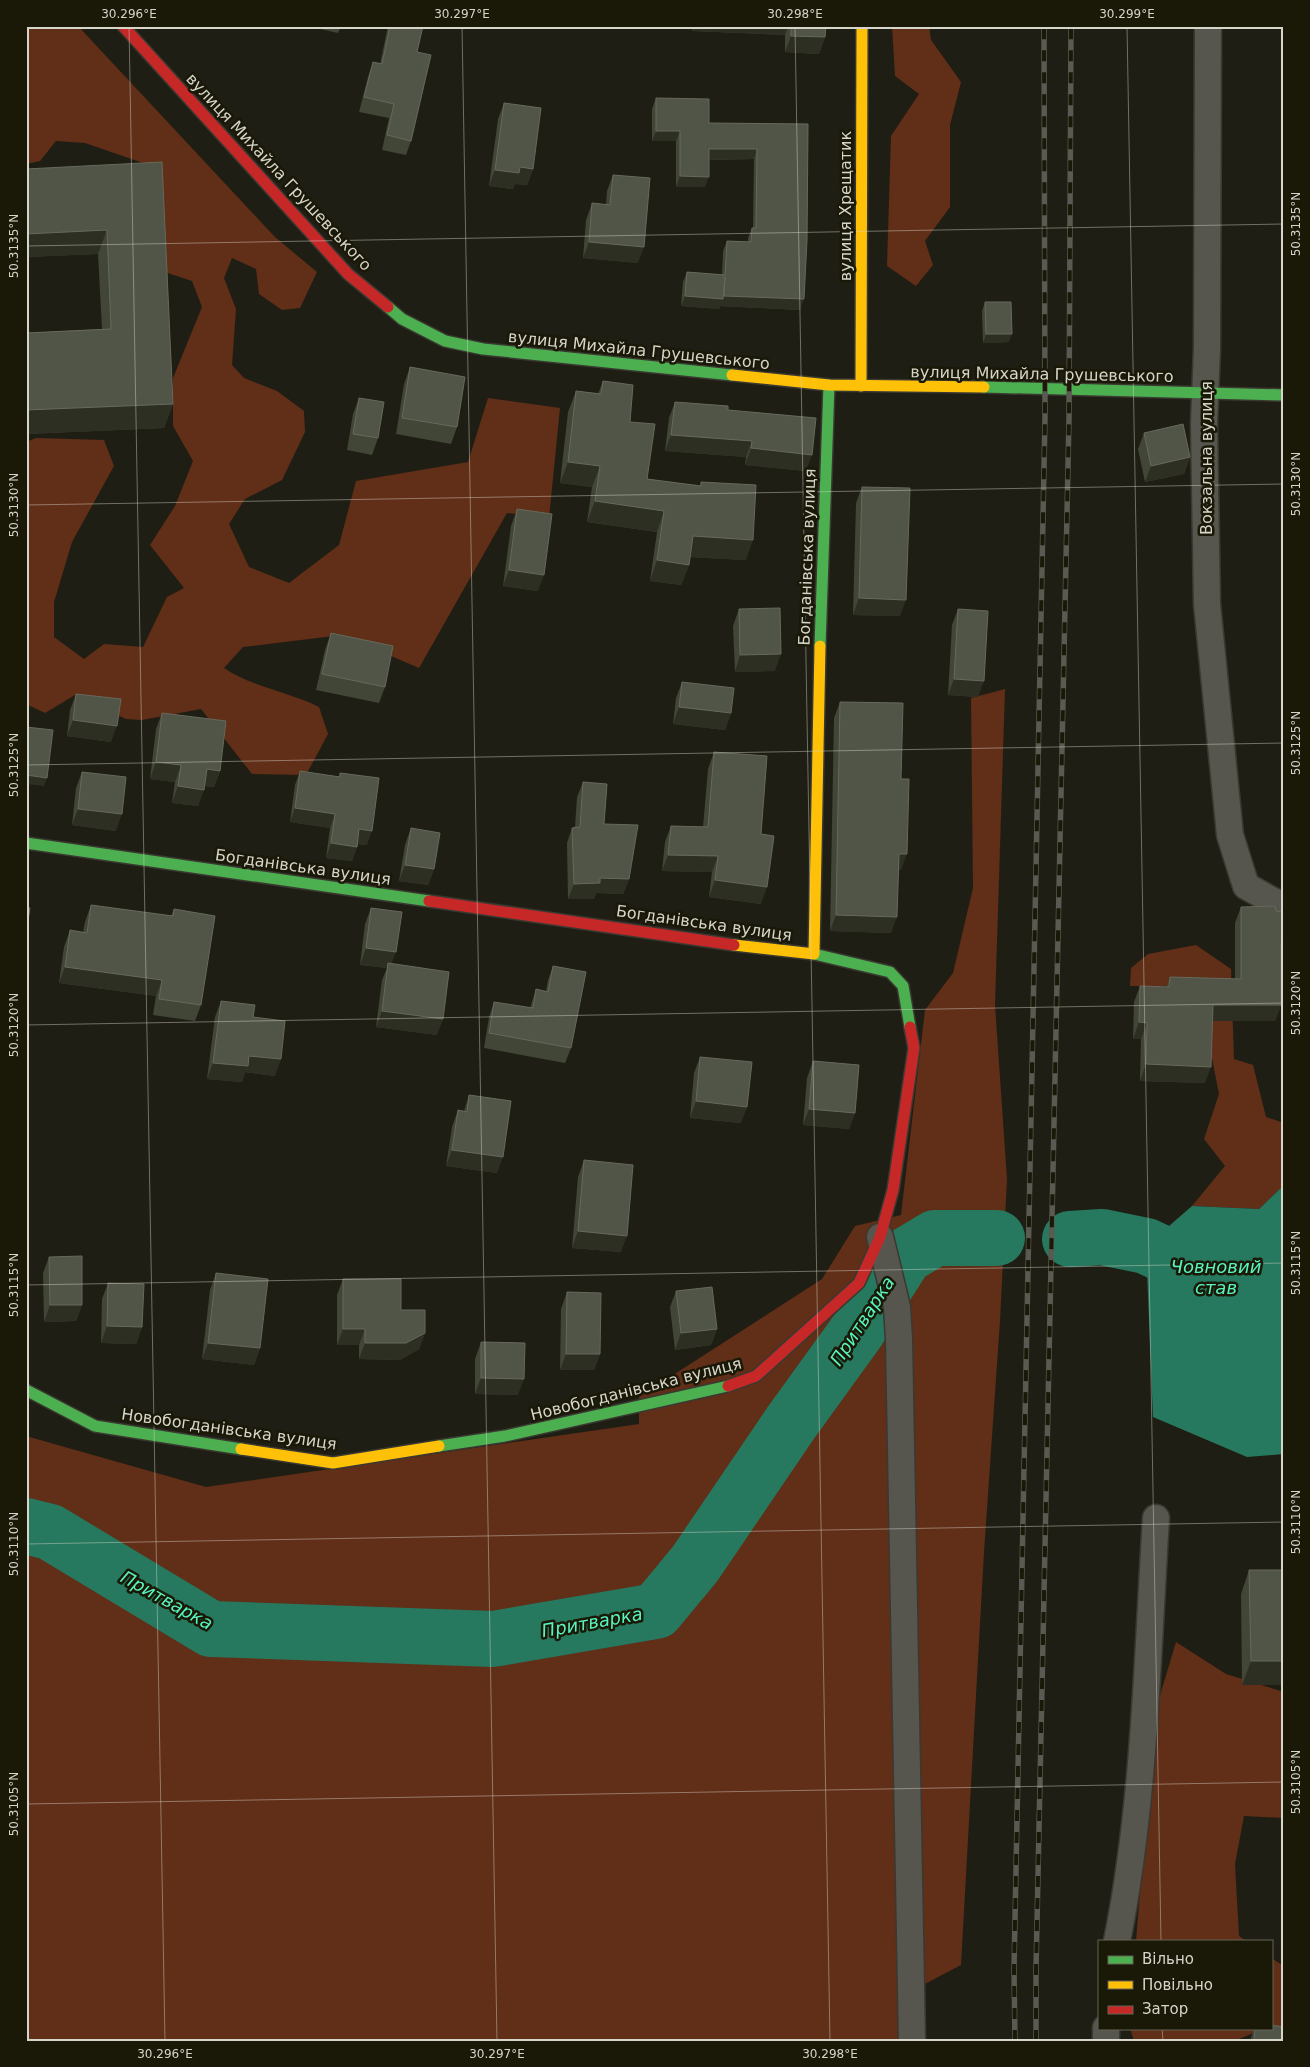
<svg xmlns="http://www.w3.org/2000/svg" width="1310" height="2067" font-family="'DejaVu Sans',sans-serif">
  <rect width="100%" height="100%" fill="#1f1e14"/>
  <path fill="#612e18" d="M26,26H78L275,237L317,272L300,308L282,310L259,294L256,269L232,258L224,278L236,309L232,365L244,378L277,391L304,411L305,432L282,480L245,499L229,524L249,567L289,583L339,545L356,481L468,462L488,398L560,408L549,518L507,513L419,668L342,635L243,647L224,668C252,687 289,692 319,707L328,734L306,775L252,774L201,709L142,720L126,719L75,695L45,713L26,704V442L36,438L104,440L114,466L72,542L54,602V637L84,659L104,644L143,647L167,597L184,588L150,545L175,506L193,461L173,426V378L202,307L192,281L165,272L146,164L85,143L56,141L40,161L26,164Z
    M892,26H929L931,40L961,82L950,125V207L925,241L933,265L916,286L887,266L891,136L919,94L895,76Z
    M1005,689L995,1005L1007,1179L1000,1321L984,1552L961,1965L900,1997V2041H26V1436L206,1487L639,1424V1397L822,1279L855,1226L901,1215L925,1010L953,973L973,888L971,698Z
    M1196,945L1231,969L1234,1059L1253,1065L1266,1117L1284,1123V1185L1259,1209L1192,1206L1225,1166L1204,1139L1219,1094L1208,1038V986H1130L1131,968L1148,954Z
    M1176,1642L1226,1674L1284,1692V1818L1244,1816L1235,1864L1239,1936L1246,1941H1136L1155,1712Z
    M1271,1958L1284,1966V2026L1271,2027Z
    M1130,2028H1266L1234,2041H1134Z"/>
  <path fill="#26795e" d="M1284,1185V1454L1247,1457L1153,1417L1146,1246L1192,1206L1259,1209Z"/>
  <g fill="none" stroke-linecap="round" stroke-linejoin="round">
    <path stroke="#26795e" stroke-width="56" d="M1070,1239L1102,1237L1146,1246L1284,1310
      M26,1526L50,1532L211,1629L493,1639L656,1611L695,1564L790,1424L858,1330L905,1256L935,1238H997"/>
    <g stroke="#3a3931" stroke-width="29">
      <path id="street" d="M1208,26L1207,348L1204,424L1207,604L1230,835L1246,886L1284,907
        M880,1237L897,1307L899,1339L912,2041
        M1117,1941C1145,1802 1147,1659 1156,1518
        M1106,2041V2028"/>
    </g>
    <g stroke="#3a3931" stroke-width="14">
      <path id="fast" d="M388,307L402,319L445,341L483,349L732,375
        M984,387L1284,395
        M820,646L829,385
        M26,843L429,901
        M814,954L890,972L903,986L910,1027
        M26,1390L95,1426L241,1449
        M439,1446L505,1436L728,1386"/>
    </g>
    <g stroke="#3a3931" stroke-width="14">
      <path id="slow" d="M732,375L829,385L984,387
        M861,386L862,26
        M734,945L814,954L820,646
        M241,1449L333,1463L439,1446"/>
    </g>
    <g stroke="#3a3931" stroke-width="14">
      <path id="jam" d="M123,26L348,274L388,307
        M429,901L734,945
        M728,1386L756,1376L859,1283L880,1237L893,1190L914,1048L910,1027"/>
    </g>
    <use href="#street" stroke="#56564e" stroke-width="26"/>
    <use href="#fast" stroke="#4caf50" stroke-width="11"/>
    <use href="#slow" stroke="#ffc107" stroke-width="11"/>
    <use href="#jam" stroke="#c62828" stroke-width="11"/>
    <g stroke="#5a5a52" stroke-width="5.5">
      <path id="rail" d="M1015,2041L1014,1970L1045,418L1044,26
        M1036,2041V1970L1069,419L1071,26"/>
    </g>
    <use href="#rail" stroke="#1a1807" stroke-width="4" stroke-dasharray="11" stroke-linecap="butt"/>
  </g>
  <path fill="#414637" d="M307,26H341L338,33Z
    M388,26H423L417,52L411,141L406,155L382,150L389,118L359,112L368,77L373,62L380,64Z
    M692,26H826L825,37L819,54L785,52V35L692,31Z
    M656,98L709,123L808,124L800,310L720,306L719,309L681,306L683,282L687,272L722,275L723,251L727,241L748,242V238L752,228H753L754,159L709,160L705,187H676V141H652V109Z
    M504,103L533,169L527,185L515,184L513,189L489,186L498,119Z
    M162,162L173,404L164,428L26,434V333L102,329L98,254L26,257Z
    M613,175L638,263L583,258L586,220L592,203L606,205L607,191Z
    M985,302L1009,342L983,343L982,311Z
    M410,367L457,427L451,444L396,434L404,384Z
    M603,381L630,422L647,479L700,486L701,482L746,560L690,557L689,565L681,585L650,581L657,532L587,522L592,487L560,483L568,412L576,391L598,394Z
    M359,398L378,438L372,455L347,450L353,414Z
    M675,402L728,410L806,471L745,465L746,457L665,451L669,418Z
    M1144,433L1190,457L1184,474L1145,482L1138,449Z
    M862,487L900,616L853,615L856,503Z
    M517,509L538,591L503,586L511,526Z
    M739,609L775,671L735,672L733,626Z
    M958,609L978,697L948,695L952,625Z
    M331,633L385,687L379,703L316,690L325,650Z
    M682,682L731,713L725,730L673,724L676,698Z
    M76,694L111,742L67,736L70,710Z
    M840,702L901,779V870H899L891,933L830,931L834,718Z
    M162,713L220,771L214,787L204,786L198,806L172,803L175,782L150,779L156,729Z
    M714,752L761,834V904L709,897L712,872L662,871L665,842L671,826L703,827L708,769Z
    M300,771L339,777L340,773L367,845L358,844L352,861L326,858L330,828L290,822L295,785Z
    M82,772L116,831L72,825L76,788Z
    M583,782L604,824L629,879L623,894L596,893L594,899H568L567,843L572,828L575,827L577,797Z
    M411,828L434,869L428,885L399,881L405,845Z
    M91,905L171,916L174,909L201,1005L195,1021L153,1015L156,996L59,983L64,947L70,930L83,932L85,922Z
    M1241,907L1276,911L1284,959H1281V1005L1275,1021H1212L1205,1083L1140,1081L1141,1039H1133L1134,1002L1140,986L1166,987L1170,977L1235,979V923Z
    M371,908L392,964L437,1035L376,1027L382,980L387,968L360,965L365,924Z
    M553,966L571,1048L565,1063L484,1048L489,1017L494,1002L530,1008L536,989L546,991L548,980Z
    M221,1001L253,1017L275,1076L245,1072L242,1082L207,1079L215,1017Z
    M700,1057L741,1123L690,1118L694,1073Z
    M813,1061L855,1113L849,1129L803,1125L807,1078Z
    M469,1095L497,1173L446,1166L452,1127L458,1110L464,1111Z
    M584,1160L621,1252L572,1248L578,1177Z
    M49,1257L82,1305L76,1321L44,1322L43,1273Z
    M216,1273L260,1348L254,1365L202,1359L210,1290Z
    M343,1279L401,1310L425,1333L419,1349L400,1360L359,1359V1345H337V1295Z
    M108,1283L142,1327L136,1344L101,1343L102,1299Z
    M676,1291L717,1329L711,1345L675,1350L670,1307Z
    M567,1292L600,1354L594,1370H560L561,1309Z
    M481,1342L518,1395L475,1394V1359Z
    M1249,1570L1284,1685H1242L1241,1594Z
    M1254,2028H1271L1284,2041H1250Z"/>
  <path fill="#2d2f22" d="M694,26H788L785,35L692,31Z
    M791,36L825,37L819,54L785,52Z
    M656,131H680L676,141H652Z
    M709,149H757L754,159L705,160Z
    M520,167L533,169L527,185L515,184L513,189L489,186L495,170Z
    M680,176L709,177L705,187H676Z
    M107,230L98,254L26,257V234Z
    M589,242L644,247L638,263L583,258Z
    M685,296L723,299L719,309L681,306Z
    M724,296L804,299L800,310L720,306Z
    M986,334H1012L1009,342L983,343Z
    M173,404L164,428L26,434V410Z
    M671,435L752,441L746,457L665,451Z
    M751,448L812,455L806,471L745,465Z
    M1190,457L1184,474L1145,482L1151,466Z
    M568,462L600,466L592,487L560,483Z
    M595,501L664,511L657,532L587,522Z
    M693,536L753,540L746,560L685,557Z
    M657,560L689,565L681,585L650,581Z
    M509,570L544,575L538,591L503,586Z
    M859,598L906,600L900,616L853,615Z
    M781,654L775,671L735,672L740,655Z
    M954,679L984,681L978,697L948,695Z
    M679,707L731,713L725,730L673,724Z
    M73,720L117,726L111,742L67,736Z
    M156,762L181,765L175,782L150,779Z
    M207,769L220,771L214,787L201,786Z
    M26,775L47,778L44,786L26,784Z
    M178,786L204,790L198,806L172,803Z
    M295,808L335,814L330,828L290,822Z
    M78,809L122,814L116,831L72,825Z
    M359,829L372,831L367,845L354,844Z
    M331,843L357,847L352,861L326,858Z
    M899,854H907L901,870H893Z
    M668,855L718,856L712,872L662,871Z
    M405,865L434,869L428,885L399,881Z
    M600,878L629,879L623,894L596,893L594,899H568L574,884Z
    M715,880L767,887L761,904L709,897Z
    M836,915L897,917L891,933L830,931Z
    M1281,943H1284V959H1275Z
    M366,948L396,952L390,968L388,963L387,968L360,965Z
    M65,967L162,980L156,996L59,983Z
    M1213,1005H1281L1275,1021H1207Z
    M382,1011L443,1019L437,1035L376,1027Z
    M1139,1022L1147,1023L1141,1039H1133Z
    M249,1056L281,1059L275,1076L245,1072L242,1082L207,1079L213,1063Z
    M1146,1064L1211,1067L1205,1083L1140,1081Z
    M696,1101L747,1107L741,1123L690,1118Z
    M809,1109L855,1113L849,1129L803,1125Z
    M452,1150L503,1157L497,1173L446,1166Z
    M578,1231L627,1236L621,1252L572,1248Z
    M50,1305H82L76,1321L44,1322Z
    M107,1326L142,1327L136,1344L101,1343Z
    M343,1329H365L359,1345H337Z
    M717,1329L711,1345L675,1350L681,1333Z
    M425,1333L419,1349L400,1360L359,1359L365,1343Z
    M208,1343L260,1348L254,1365L202,1359Z
    M566,1354H600L594,1370H560Z
    M481,1378L524,1379L518,1395L475,1394Z
    M1251,1661H1284V1685H1242Z"/>
  <path fill="#515547" stroke="#66695b" d="M390,26H423L417,52L431,55L411,141L387,135L394,104L364,97L373,62L382,64Z
    M791,26H826L825,37L791,36Z
    M656,98L709,99V123L808,124L807,240L804,299L724,296L725,277L723,299L685,296L687,272L725,275L727,241L751,242L752,228H756L757,149H709V177L680,176V131H656Z
    M504,103L541,108L533,169L520,167L519,173L495,170Z
    M162,162L173,404L26,410V333L111,329L107,230L26,234V169Z
    M613,175L650,178L644,247L589,242L592,203L610,205Z
    M985,302H1011L1012,334H986Z
    M410,367L465,377L457,427L402,418Z
    M603,381L633,385L630,422L655,424L647,479L701,486V482L756,485L753,540L693,536L689,565L657,560L664,511L595,501L600,466L568,462L576,391L601,394Z
    M359,398L384,402L378,438L353,434Z
    M675,402L728,406V410L816,418L812,455L751,448L752,441L671,435Z
    M1183,424L1190,457L1151,466L1144,433Z
    M862,487L910,488L906,600L859,598Z
    M517,509L552,514L544,575L509,570Z
    M780,608L781,654L740,655L739,609Z
    M958,609L988,611L984,681L954,679Z
    M331,633L393,646L385,687L322,674Z
    M682,682L734,688L731,713L679,707Z
    M76,694L121,699L117,726L73,720Z
    M840,702L903,703L901,779H909L907,854H899L897,917L836,915Z
    M162,713L226,721L220,771L207,769L204,790L178,786L181,765L156,762Z
    M26,727L53,730L47,778L26,775Z
    M714,752L767,756L761,834L774,836L767,887L715,880L718,856L668,855L671,826L708,827Z
    M300,771L340,777V773L379,778L372,831L359,829L357,847L331,843L335,814L295,808Z
    M82,772L126,777L122,814L78,809Z
    M583,782L607,784L604,824L638,825L629,879L600,878V883L574,884L572,828L580,827Z
    M411,828L440,833L434,869L405,865Z
    M91,905L173,916L174,909L215,916L201,1005L159,999L162,980L65,967L70,930L87,933Z
    M1275,906L1276,911L1284,912V943H1281V1005H1213L1211,1067L1146,1064L1147,1023L1139,1022L1140,986L1169,987L1170,977L1241,979V907Z
    M26,907L30,908L26,934Z
    M371,908L402,912L396,952L366,948Z
    M388,963L449,972L443,1019L382,1011Z
    M553,966L586,972L571,1048L489,1033L494,1002L533,1008L536,989L548,992Z
    M221,1001L255,1005L253,1017L285,1021L281,1059L249,1056L248,1066L213,1063Z
    M700,1057L752,1062L747,1107L696,1101Z
    M813,1061L859,1065L855,1113L809,1109Z
    M469,1095L511,1101L503,1157L452,1150L458,1110L467,1112Z
    M584,1160L633,1165L627,1236L578,1231Z
    M82,1256V1305H50L49,1257Z
    M216,1273L268,1279L260,1348L208,1343Z
    M343,1279H401V1310H425V1333L406,1343H365V1329H343Z
    M108,1283L144,1284L142,1327L107,1326Z
    M712,1287L717,1329L681,1333L676,1291Z
    M567,1292L601,1293L600,1354H566Z
    M481,1342L525,1343L524,1379L481,1378Z
    M1249,1570H1284V1661H1251Z
    M1271,2025L1284,2027V2041H1254L1255,2028H1271Z"/>
  <path fill="none" stroke="#d6d5ca" stroke-width="1" stroke-opacity="0.45" d="M129,26L165,2041M462,26L497,2041M795,26L830,2041M1127,26L1161,1941M26,246L1284,224M26,505L1284,484M26,765L1284,743M26,1025L1284,1003M26,1285L1284,1263M26,1544L1284,1522M26,1804L1284,1782M1162,2028L1163,2041"/>
  <g text-anchor="middle" dominant-baseline="central" stroke-width="5" stroke-linejoin="round" paint-order="stroke">
    <g font-size="16" fill="#d6d5ca" stroke="#1a1807">
      <text transform="translate(279 172) rotate(47)">вулиця Михайла Грушевського</text>
      <text transform="translate(845 206) rotate(-90)">вулиця Хрещатик</text>
      <text transform="translate(639 350) rotate(6)">вулиця Михайла Грушевського</text>
      <text transform="translate(1042 374) rotate(1)">вулиця Михайла Грушевського</text>
      <text transform="translate(1206 458) rotate(-90)">Вокзальна вулиця</text>
      <text transform="translate(807 557) rotate(-88)">Богданівська вулиця</text>
      <text transform="translate(303 867) rotate(8)">Богданівська вулиця</text>
      <text transform="translate(704 923) rotate(8)">Богданівська вулиця</text>
      <text transform="translate(636 1389) rotate(-14)">Новобогданівська вулиця</text>
      <text transform="translate(229 1429) rotate(8)">Новобогданівська вулиця</text>
    </g>
    <g font-size="18" font-style="italic" fill="#57f4c0" stroke="#1a1807">
      <text x="1216" y="1266">Човновий<tspan x="1216" dy="21">став</tspan></text>
      <text transform="translate(862 1321) rotate(-57)">Притварка</text>
      <text transform="translate(167 1600) rotate(29)">Притварка</text>
      <text transform="translate(592 1622) rotate(-10)">Притварка</text>
    </g>
  </g>
  <rect width="1310" height="2067" fill="none" stroke="#1a1807" stroke-width="55"/>
  <rect x="1098" y="1940" width="175" height="90" fill="#1a1807" stroke="#656455"/>
  <rect x="1108" y="1956" width="25" height="8" fill="#4caf50" stroke="#656455"/>
  <text x="1142" y="1964" font-size="15" fill="#d6d5ca">Вільно</text>
  <rect x="1108" y="1981" width="25" height="8" fill="#ffc107" stroke="#656455"/>
  <text x="1142" y="1990" font-size="15" fill="#d6d5ca">Повільно</text>
  <rect x="1108" y="2006" width="25" height="8" fill="#c62828" stroke="#656455"/>
  <text x="1142" y="2014" font-size="15" fill="#d6d5ca">Затор</text>
  <rect x="28" y="28" width="1254" height="2012" fill="none" stroke="#d6d5ca" stroke-width="2"/>
  <g font-size="12" text-anchor="middle" fill="#d6d5ca">
    <text x="129" y="18">30.296°E</text>
    <text x="462" y="18">30.297°E</text>
    <text x="795" y="18">30.298°E</text>
    <text x="1127" y="18">30.299°E</text>
    <text transform="translate(1296 224) rotate(-90)" y="4">50.3135°N</text>
    <text transform="translate(14 246) rotate(-90)" y="4">50.3135°N</text>
    <text transform="translate(1296 484) rotate(-90)" y="4">50.3130°N</text>
    <text transform="translate(14 505) rotate(-90)" y="4">50.3130°N</text>
    <text transform="translate(1296 743) rotate(-90)" y="4">50.3125°N</text>
    <text transform="translate(14 765) rotate(-90)" y="4">50.3125°N</text>
    <text transform="translate(1296 1003) rotate(-90)" y="4">50.3120°N</text>
    <text transform="translate(14 1025) rotate(-90)" y="4">50.3120°N</text>
    <text transform="translate(1296 1263) rotate(-90)" y="4">50.3115°N</text>
    <text transform="translate(14 1285) rotate(-90)" y="4">50.3115°N</text>
    <text transform="translate(1296 1522) rotate(-90)" y="4">50.3110°N</text>
    <text transform="translate(14 1544) rotate(-90)" y="4">50.3110°N</text>
    <text transform="translate(1296 1782) rotate(-90)" y="4">50.3105°N</text>
    <text transform="translate(14 1804) rotate(-90)" y="4">50.3105°N</text>
    <text x="165" y="2058">30.296°E</text>
    <text x="497" y="2058">30.297°E</text>
    <text x="830" y="2058">30.298°E</text>
  </g>
</svg>
